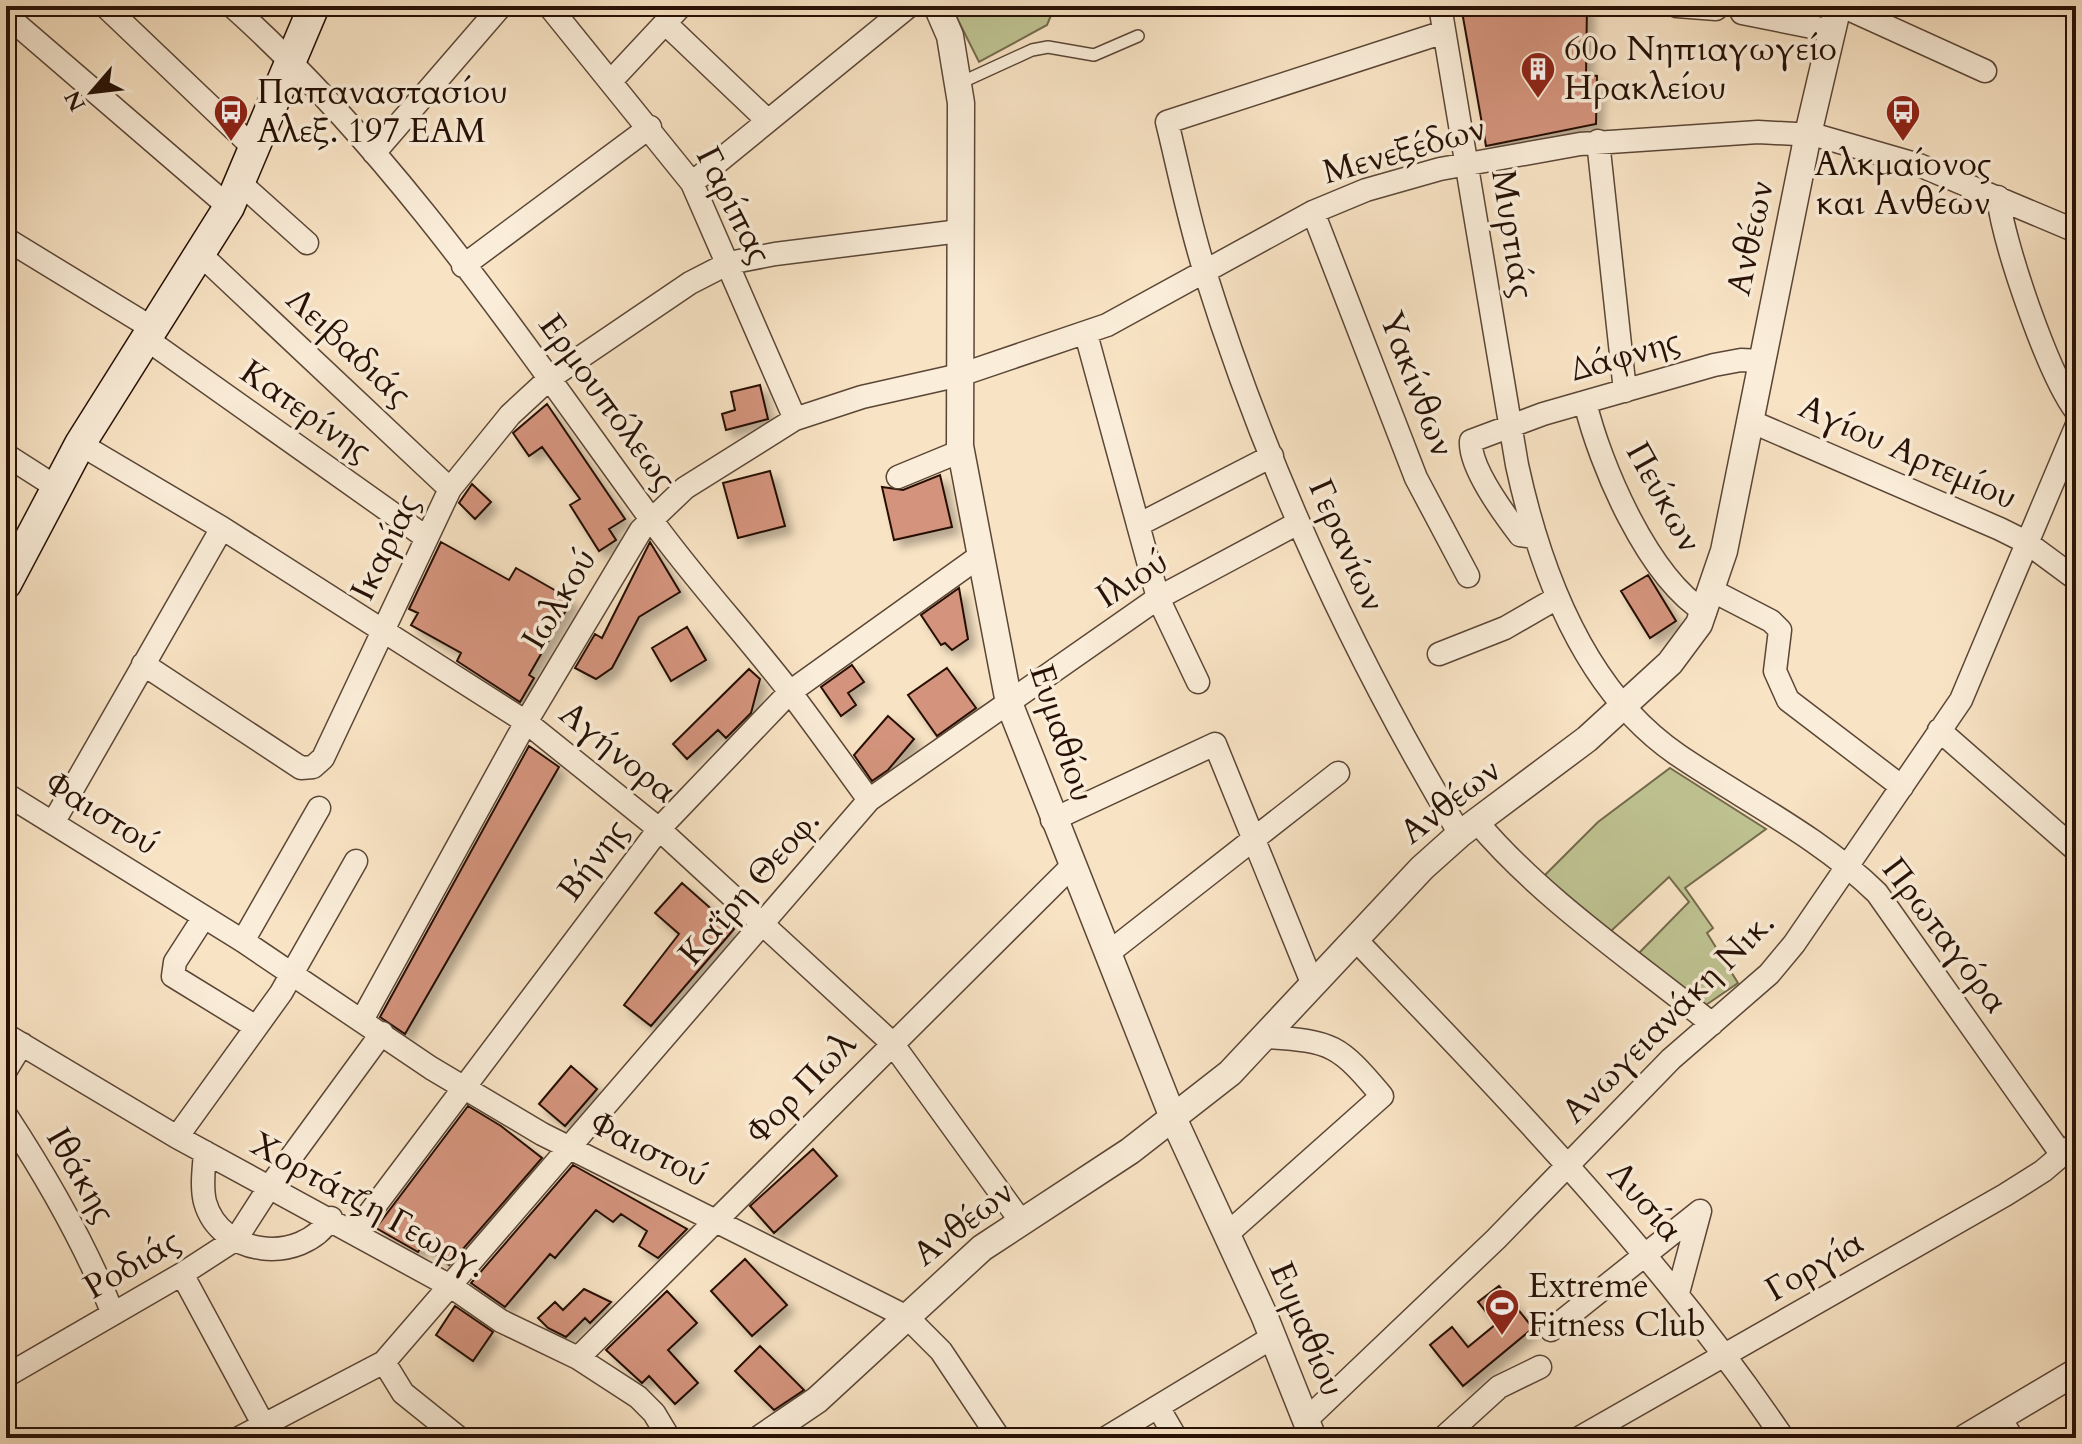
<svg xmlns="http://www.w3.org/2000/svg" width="2082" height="1444" font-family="Cardo,serif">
  <defs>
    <filter id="shadow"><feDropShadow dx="7" dy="7" stdDeviation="4" flood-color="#0004"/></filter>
  </defs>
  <rect width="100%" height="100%" fill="#f8e3c4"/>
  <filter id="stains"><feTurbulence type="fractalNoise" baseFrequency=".0025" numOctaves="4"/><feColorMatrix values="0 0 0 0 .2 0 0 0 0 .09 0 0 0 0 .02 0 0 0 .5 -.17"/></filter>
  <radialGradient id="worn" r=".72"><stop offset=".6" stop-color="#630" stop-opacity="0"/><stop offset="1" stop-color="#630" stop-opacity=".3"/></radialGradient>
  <path fill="#bfc392" stroke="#736a4c" stroke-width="2" d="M951,6H1055L1047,25L979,62Z
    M1670,768L1766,829L1685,888L1713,928L1707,933L1738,983L1703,1007L1639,953L1689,902L1669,877L1610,932L1544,876L1598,822Z"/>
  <path fill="#d3937c" stroke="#271106" stroke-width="2" filter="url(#shadow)" d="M1461,6H1587L1586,75L1597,76L1596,124L1486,146Z
    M760,385L768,419L726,430L722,414L735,410L731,392Z
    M547,404L625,519L609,529L616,540L599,551L570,505L580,499L542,447L529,456L513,433Z
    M770,471L785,526L738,538L723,483Z
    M940,475L952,527L894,540L882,487L903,490Z
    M472,484L491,502L475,519L459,503Z
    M441,542L509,580L516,568L572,600L529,675L534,678L520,702L457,661L461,653L411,625L418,613L409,609Z
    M650,542L680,592L639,617L612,668L596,679L575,668L595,634L602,638Z
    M1648,575L1676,621L1650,638L1621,591Z
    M959,588L968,639L952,650L945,643L941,645L921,615Z
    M687,627L706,660L671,681L652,648Z
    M852,665L864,682L848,693L856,705L841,716L821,687Z
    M947,668L976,708L937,736L908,695Z
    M749,669L760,679L751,713L726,738L718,730L687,759L673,744Z
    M888,716L914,739L888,770L872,781L854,755Z
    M529,746L559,767L405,1034L380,1017Z
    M682,883L734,929L651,1026L624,1005L679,934L655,913Z
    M571,1066L597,1089L565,1126L539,1104Z
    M468,1106L501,1126L542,1158L449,1265L423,1245L418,1252L376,1228Z
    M813,1149L837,1176L774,1233L750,1206Z
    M573,1165L687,1229L658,1258L639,1246L647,1231L621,1214L613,1222L596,1210L555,1258L550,1254L505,1307L471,1283Z
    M745,1259L787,1305L752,1336L711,1291Z
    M1499,1286L1533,1328L1463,1386L1430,1345L1452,1327L1468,1347L1496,1324L1478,1302Z
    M584,1289L611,1302L590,1323L585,1318L566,1337L548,1328L538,1318L555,1302L563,1310Z
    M667,1291L697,1323L668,1350L698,1383L675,1404L649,1376L642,1383L606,1350Z
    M455,1306L493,1332L473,1361L436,1335Z
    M760,1346L804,1390L774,1410L735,1371Z"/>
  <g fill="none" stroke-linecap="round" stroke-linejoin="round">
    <g stroke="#5b4636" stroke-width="14">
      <path id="service" d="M960,83L1032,50L1048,47L1094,55L1138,36"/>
    </g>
    <g stroke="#5b4636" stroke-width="25">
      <path id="minor" d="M105,6L255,149
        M232,6C397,154 523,344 653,522C696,581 746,635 790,692C817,728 843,764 869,800
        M549,6L692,183L795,419
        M1440,6L1517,465C1540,571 1584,691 1678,755C1744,800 1820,837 1877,893L2062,1155
        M1677,6L1716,9
        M1842,6L1985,71
        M1742,13L1832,31
        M6,15L229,207
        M665,23L768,121
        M1444,32L1167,122C1179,171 1189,221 1204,269C1266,468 1353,656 1460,834
        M611,81L681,6
        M1598,141L1625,391
        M374,153L501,6
        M240,183L307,243
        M692,183L909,6
        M1998,197C2004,245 2048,374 2076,411
        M1313,212L1416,478L1468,576
        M6,239L152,328
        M200,254L450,489
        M463,266L650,127
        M1086,334L1158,598L1198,682
        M145,338L427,538
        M1585,402C1600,465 1648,577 1705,612
        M1750,421L2000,529L2026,542L2076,579
        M80,444L222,528L526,722L659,829L892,1043L1020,1220
        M6,455L56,487
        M898,477L961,451
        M1138,525L1272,456
        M1535,537L1520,535C1504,514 1469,467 1471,441L1543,414L1714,365L1741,360L1761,361
        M1713,591L1771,621L1780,630L1775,671L1788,700L1902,787
        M1439,654L1505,628L1557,598
        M143,664L301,768L313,767L323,758L450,489L510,415L550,378L690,283L729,263L775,254L960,231
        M1939,730L2076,850
        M6,794L243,941L431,1068L542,1134L907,1317L941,1351L999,1438
        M1052,820L1215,744L1313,985
        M1477,822C1543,900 1633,960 1712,1024
        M53,823L222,528
        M204,917L175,962L173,976L256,1027
        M1355,939C1507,1098 1660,1255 1783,1438
        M243,941L319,808
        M1107,954L1338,773
        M362,1020L526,722L641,530L685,488L795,419L862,397L960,375L1107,325L1313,212L1366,190L1440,169L1580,144L1758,132L1815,135L1919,165L2076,231
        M6,1035L177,1137L452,1287L501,1321L578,1358L638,1397L654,1413L669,1438
        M6,1070L22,1044
        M6,1115C48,1179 85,1243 113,1314
        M177,1137L281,993L356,861
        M205,1152C204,1168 201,1186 205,1202C220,1256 300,1266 331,1218
        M356,1231L659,829L790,692L980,556
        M1226,1235L1382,1096C1339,1045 1333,1041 1266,1037
        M182,1274L269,1435
        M1678,1293L1700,1211
        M1551,1330L1700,1211
        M578,1358L1072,866
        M384,1362L403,1393L459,1438
        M6,1376L182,1274L236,1239L270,1186L382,1033
        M1158,1407L1176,1438
        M2000,1418L2012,1438
        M1306,1420L1496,1239L1671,1059L1769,974L1794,944L1961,700L2076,427
        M239,1438L384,1362L869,800L1158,598L1298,523
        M1106,1438L1273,1337
        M1443,1438L1499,1387L1540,1367
        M1579,1438L2005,1195L2043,1171L2076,1143"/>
    </g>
    <g stroke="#5b4636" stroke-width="29">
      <path id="tertiary" d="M937,6L950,36L961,103L960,446L1009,703L1174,1120L1264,1315L1313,1438
        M761,1438L817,1400L982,1248L1130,1151L1230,1073L1422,868L1460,834L1587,739L1670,663L1699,624L1724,551L1808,134L1838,6
        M1965,1438L2076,1372"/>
    </g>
    <g stroke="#271106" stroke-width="33">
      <path id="secondary" d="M6,584L80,444L229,207L314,6"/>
    </g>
    <use href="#service" stroke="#faedd9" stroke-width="11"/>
    <use href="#minor" stroke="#faedd9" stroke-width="22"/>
    <use href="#tertiary" stroke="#faedd9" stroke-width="26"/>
    <use href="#secondary" stroke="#faedd9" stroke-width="30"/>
  </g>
  <defs>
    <g id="building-pin" transform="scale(1.8)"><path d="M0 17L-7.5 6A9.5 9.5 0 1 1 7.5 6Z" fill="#8f2418" stroke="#faedd9"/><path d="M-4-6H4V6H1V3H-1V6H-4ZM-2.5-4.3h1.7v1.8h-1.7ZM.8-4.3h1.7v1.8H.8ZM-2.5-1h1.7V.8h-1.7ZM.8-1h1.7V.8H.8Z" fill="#fff"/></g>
    <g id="bus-pin" transform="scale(1.8)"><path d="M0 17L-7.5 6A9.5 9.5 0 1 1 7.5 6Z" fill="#8f2418" stroke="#faedd9"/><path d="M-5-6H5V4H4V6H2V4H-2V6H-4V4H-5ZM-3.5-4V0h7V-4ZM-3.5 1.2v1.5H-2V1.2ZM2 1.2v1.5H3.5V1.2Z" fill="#fff"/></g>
    <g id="stadium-pin" transform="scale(1.8)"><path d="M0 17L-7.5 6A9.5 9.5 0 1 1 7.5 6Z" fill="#8f2418" stroke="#faedd9"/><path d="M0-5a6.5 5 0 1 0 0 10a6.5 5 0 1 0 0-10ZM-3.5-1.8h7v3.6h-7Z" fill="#fff"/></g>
  </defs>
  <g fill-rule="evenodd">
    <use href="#building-pin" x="1538" y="69"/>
    <use href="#bus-pin" x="231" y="112"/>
    <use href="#bus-pin" x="1903" y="112"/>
    <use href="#stadium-pin" x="1502" y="1306"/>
  </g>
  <g text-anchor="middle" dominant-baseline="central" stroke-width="7" stroke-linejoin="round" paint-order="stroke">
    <g font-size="34" fill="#271106" stroke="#faedd9" text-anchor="start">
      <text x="1564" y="49">60ο Νηπιαγωγείο<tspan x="1564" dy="39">Ηρακλείου</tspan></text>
      <text x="257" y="92">Παπαναστασίου<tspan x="257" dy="39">Αλεξ. 197 ΕΑΜ</tspan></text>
      <text x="1903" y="164" text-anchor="middle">Αλκμαίονος<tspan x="1903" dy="39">και Ανθέων</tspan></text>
      <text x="1528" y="1286">Extreme<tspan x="1528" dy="39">Fitness Club</tspan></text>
    </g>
    <g font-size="34" fill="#271106" stroke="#faedd9">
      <text transform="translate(1404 150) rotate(-16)">Μενεξέδων</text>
      <text transform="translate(734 205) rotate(63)">Γαρίπας</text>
      <text transform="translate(1513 234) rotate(81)">Μυρτιάς</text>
      <text transform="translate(1750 238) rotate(-78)">Ανθέων</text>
      <text transform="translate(349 347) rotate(43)">Λειβαδιάς</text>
      <text transform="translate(1625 355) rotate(-16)">Δάφνης</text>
      <text transform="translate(1417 384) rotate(69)">Υακίνθων</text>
      <text transform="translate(608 402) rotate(54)">Ερμουπόλεως</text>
      <text transform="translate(306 411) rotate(35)">Κατερίνης</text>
      <text transform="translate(1908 452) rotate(24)">Αγίου Αρτεμίου</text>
      <text transform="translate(1664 497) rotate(61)">Πεύκων</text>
      <text transform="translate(1347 545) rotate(66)">Γερανίων</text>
      <text transform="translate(385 547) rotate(-64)">Ικαρίας</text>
      <text transform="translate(1132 579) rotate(-33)">Ιλιού</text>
      <text transform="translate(559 599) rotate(-59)">Ιωλκού</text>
      <text transform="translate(1062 733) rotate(72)">Ευμαθίου</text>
      <text transform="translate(618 752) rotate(39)">Αγήνορα</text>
      <text transform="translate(1450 801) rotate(-38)">Ανθέων</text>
      <text transform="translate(102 813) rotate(32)">Φαιστού</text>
      <text transform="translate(593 860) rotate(-53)">Βήνης</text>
      <text transform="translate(749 887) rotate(-49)">Καΐρη Θεοφ.</text>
      <text transform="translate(1945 935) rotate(53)">Πρωταγόρα</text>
      <text transform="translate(1668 1017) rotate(-45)">Ανωγειανάκη Νικ.</text>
      <text transform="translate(801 1088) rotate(-46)">Φορ Πωλ</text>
      <text transform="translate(649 1149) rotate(27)">Φαιστού</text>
      <text transform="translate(81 1175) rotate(60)">Ιθάκης</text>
      <text transform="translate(1645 1201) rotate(49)">Λυσία</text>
      <text transform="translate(369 1205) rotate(29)">Χορτάτζη Γεωργ.</text>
      <text transform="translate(963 1223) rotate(-38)">Ανθέων</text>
      <text transform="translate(132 1264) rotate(-30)">Ροδιάς</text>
      <text transform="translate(1814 1266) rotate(-30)">Γοργία</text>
      <text transform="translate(1307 1329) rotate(67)">Ευμαθίου</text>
    </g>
  </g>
  <rect width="2082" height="1444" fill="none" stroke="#f8e3c4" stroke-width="32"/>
  <rect x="8" y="8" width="2066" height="1428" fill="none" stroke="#271106" stroke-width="4"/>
  <rect x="16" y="16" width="2050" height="1412" fill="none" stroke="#271106" stroke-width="2"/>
  <g transform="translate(92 92) rotate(242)" stroke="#faedd9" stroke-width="6" paint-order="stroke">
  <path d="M0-6L14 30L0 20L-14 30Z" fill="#271106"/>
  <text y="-12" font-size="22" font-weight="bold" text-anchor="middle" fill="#271106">N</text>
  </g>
  <rect width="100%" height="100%" filter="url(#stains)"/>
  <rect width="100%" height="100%" fill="url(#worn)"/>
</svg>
